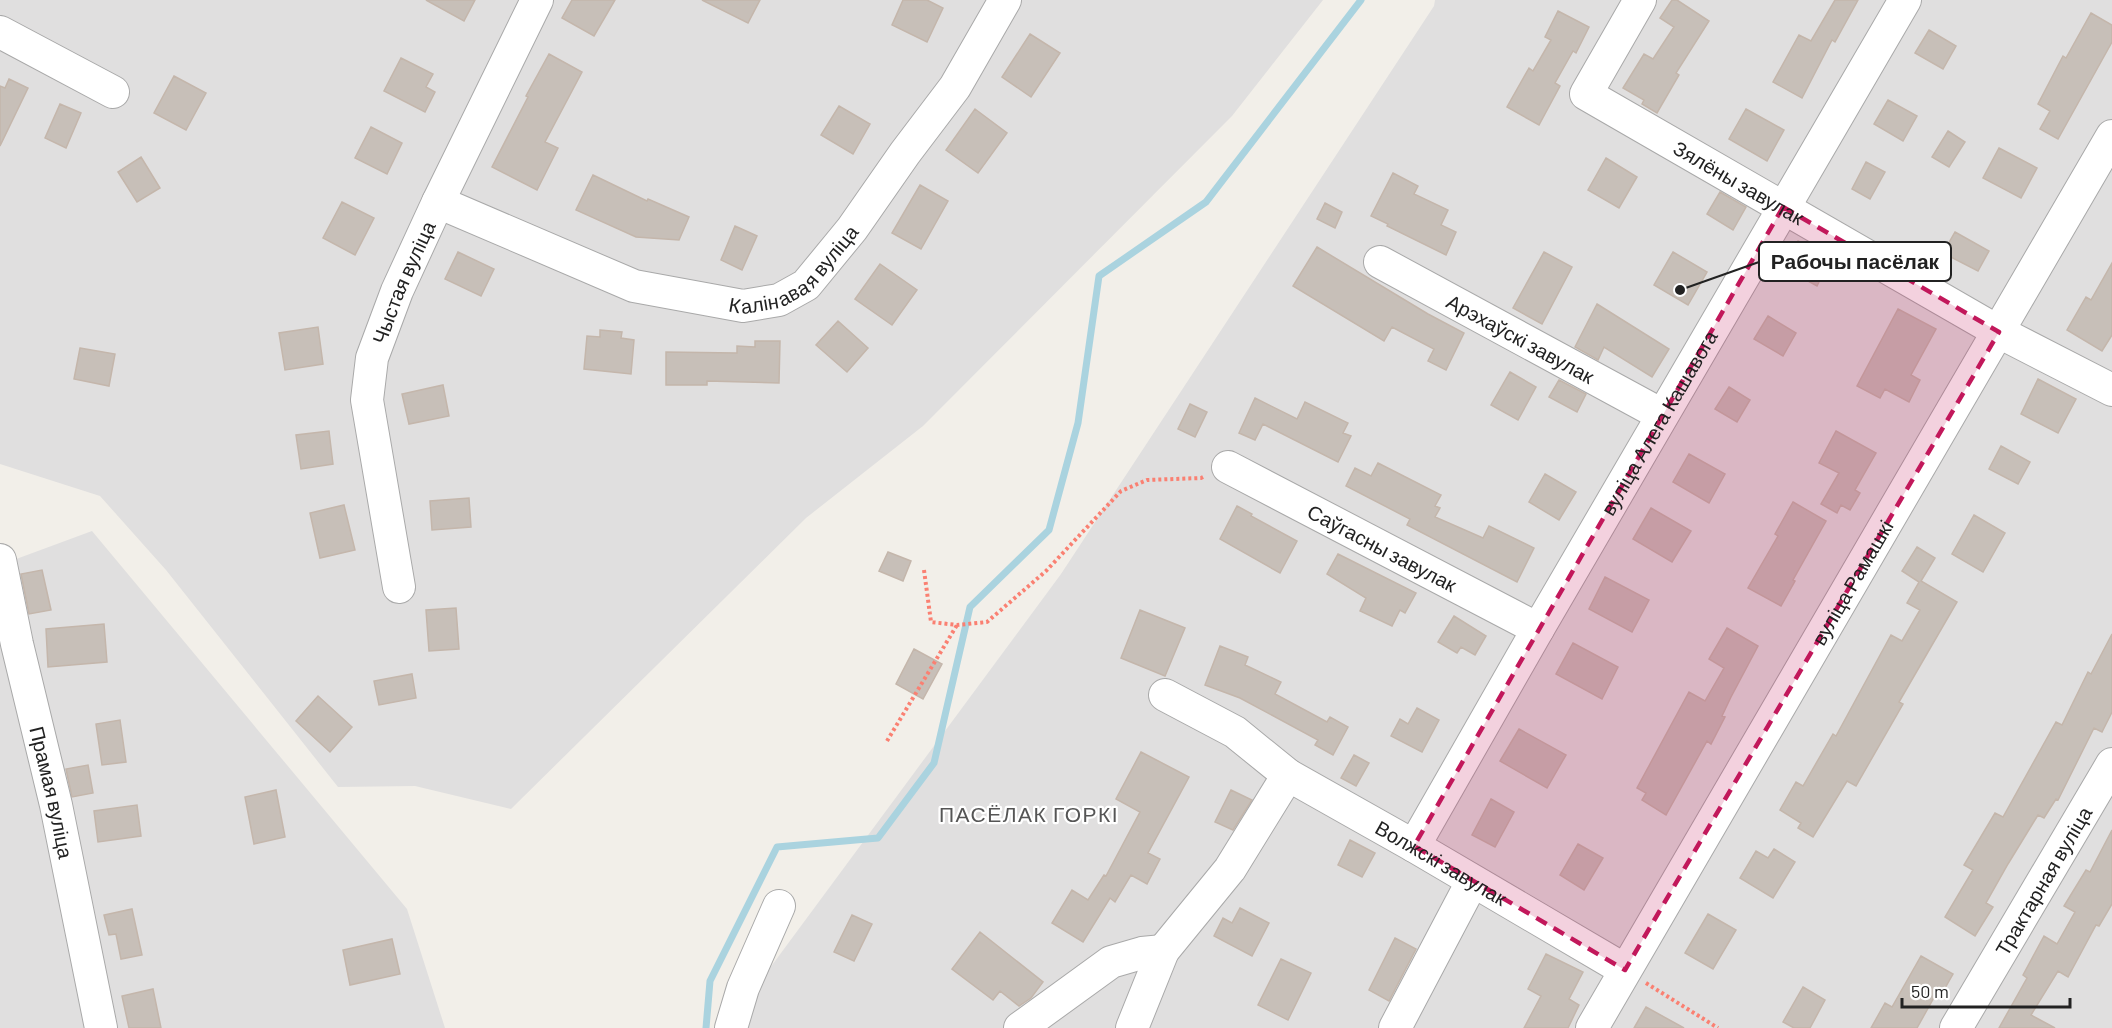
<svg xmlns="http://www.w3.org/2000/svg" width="2112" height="1028" font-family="Barlow,sans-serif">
  <rect width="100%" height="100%" fill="#f2efe9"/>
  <path fill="#e0dfdf" d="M0,0H1323L1232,116L923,426L806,518L511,809L415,786L338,787L166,570L100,496L0,464Z
    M1435,0H2112V1028H734L733,1018L1061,574L1434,6Z
    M92,531L407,909L445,1028H0V565Z"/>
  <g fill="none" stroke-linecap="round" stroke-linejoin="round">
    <path stroke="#aad3df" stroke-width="7" d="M706,1028L710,981L777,847L878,838L934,763L970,607L1049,530L1078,423L1099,276L1206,202L1361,0"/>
  </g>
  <path fill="#c7bfb8" stroke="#c4b6ab" stroke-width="1.5" d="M426,0H475L464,21Z
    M572,0H615L594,36L562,18Z
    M702,0H760L748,23Z
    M903,0H927L943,8L927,42L892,25Z
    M1672,0H1677L1709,21L1676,73L1679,75L1657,113L1642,104L1644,100L1623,88L1644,54L1653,59L1674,27L1660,18Z
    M1835,0H1858L1835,42L1832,40L1802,98L1773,82L1799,35L1811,41Z
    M1558,11L1589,27L1576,53L1573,51L1555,83L1560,86L1539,125L1507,107L1529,68L1533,71L1551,40L1545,37Z
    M2091,13L2112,25V42L2058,139L2040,129L2050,111L2038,104L2063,56L2066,58Z
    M1929,30L1956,46L1943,69L1915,53Z
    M1030,34L1060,53L1031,97L1002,77Z
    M549,54L582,72L545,142L558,148L537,190L492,167L528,97L526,96Z
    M401,58L433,74L426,87L435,92L425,112L384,91Z
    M174,76L206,93L186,130L154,113Z
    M9,79L28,88L0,146V86L5,88Z
    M1888,100L1917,116L1903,141L1874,124Z
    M60,104L81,113L66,148L45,138Z
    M839,106L870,124L853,154L821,135Z
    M975,109L1007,133L978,173L946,150Z
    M1746,109L1784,130L1767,161L1729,139Z
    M371,127L402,143L387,174L355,158Z
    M1948,131L1965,142L1949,167L1932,157Z
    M1999,148L2037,168L2021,198L1983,178Z
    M141,157L160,188L137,202L118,172Z
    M1606,158L1637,177L1619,208L1588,190Z
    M1866,162L1885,172L1870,199L1852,189Z
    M1393,173L1418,186L1414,194L1448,210L1441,225L1456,232L1446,255L1387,226L1388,224L1371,216Z
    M593,175L647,201L648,199L689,217L679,240L636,237L576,210Z
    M920,185L948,201L921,249L892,233Z
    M1720,192L1746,207L1733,230L1707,214Z
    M342,202L374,218L355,255L323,238Z
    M1325,203L1342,212L1335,228L1317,219Z
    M735,226L757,236L742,270L721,260Z
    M1955,232L1989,251L1978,271L1943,253Z
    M1798,241L1831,258L1817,286L1784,268Z
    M1317,247L1428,314L1464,333L1446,370L1428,361L1434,349L1392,327L1384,341L1293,286Z
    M458,252L494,269L481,296L445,279Z
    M1544,252L1572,267L1542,324L1513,308Z
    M1673,252L1707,272L1688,305L1654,285Z
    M2112,263V335L2102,351L2067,330L2086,297L2091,300Z
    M880,264L917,290L892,325L855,299Z
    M1597,304L1669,349L1652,377L1604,347L1598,360L1575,347Z
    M1898,309L1936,329L1911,375L1920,380L1909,402L1885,389L1880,398L1857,386Z
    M1768,316L1796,333L1783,356L1754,339Z
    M838,321L868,348L847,372L816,345Z
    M318,327L323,364L285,370L279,333Z
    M600,330L622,332L621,338L634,340L631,374L584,369L587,336L600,337Z
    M755,341H780L779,383L707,381V385H666V352L737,353V346L755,347Z
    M80,348L115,354L109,386L74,379Z
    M1510,372L1536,387L1518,420L1491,405Z
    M2038,379L2076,399L2058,433L2021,414Z
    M1559,380L1586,394L1577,412L1549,397Z
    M443,385L449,416L409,424L402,394Z
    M1729,387L1750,400L1737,422L1715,409Z
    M1255,398L1297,419L1305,402L1348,423L1343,433L1351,436L1338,462L1263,424L1255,440L1239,433Z
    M1190,404L1207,412L1195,437L1178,429Z
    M329,431L333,464L301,469L296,435Z
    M1836,431L1876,453L1855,490L1860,493L1850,510L1841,505L1837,513L1821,504L1839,473L1819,463Z
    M2001,446L2030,462L2018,484L1989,469Z
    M1689,454L1725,474L1709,503L1673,482Z
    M1378,463L1441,495L1435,506L1440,508L1435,517L1483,538L1489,526L1534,548L1517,582L1407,525L1410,519L1346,486L1355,468L1371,476Z
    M1545,474L1576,492L1559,520L1529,502Z
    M469,498L471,527L432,530L430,501Z
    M1793,502L1826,521L1793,580L1795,581L1781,606L1748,588L1778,536L1775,534Z
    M344,505L355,550L320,558L310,513Z
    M1237,506L1252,514L1251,516L1297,541L1280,573L1220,539Z
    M1651,508L1691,531L1672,562L1633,539Z
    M1974,515L2005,533L1983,572L1952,554Z
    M1917,547L1935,558L1921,581L1957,602L1899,702L1903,704L1856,786L1847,781L1813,837L1798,828L1801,823L1780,810L1796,782L1803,786L1833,734L1836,736L1891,635L1902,641L1920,610L1907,603L1919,582L1902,571Z
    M888,552L911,561L903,581L879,571Z
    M1338,554L1416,593L1405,613L1400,610L1392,626L1360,611L1366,598L1327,574Z
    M42,570L51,610L29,614L21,574Z
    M1605,577L1649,600L1632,632L1589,609Z
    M456,608L459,649L429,651L426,610Z
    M1140,610L1185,628L1165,676L1121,658Z
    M1454,616L1486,636L1475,655L1461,647L1457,653L1438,642Z
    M104,624L107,662L48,667L46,629Z
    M1727,628L1758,646L1731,697L1722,716L1725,717L1711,744L1707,741L1666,815L1642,800L1646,793L1637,788L1689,692L1705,701L1724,668L1709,659Z
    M2112,634V712L2102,732L2094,728L2058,800L2056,799L2044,818L2038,815L2008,864L1986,903L1993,907L1975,936L1945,917L1973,870L1964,865L1995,813L2003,817L2056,722L2062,725L2088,672L2091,674Z
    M1573,643L1618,667L1602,699L1556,674Z
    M1220,646L1248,657L1245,665L1281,682L1275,694L1327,722L1330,717L1348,727L1333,755L1315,745L1318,740L1240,698L1205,685Z
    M914,649L942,664L923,699L896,684Z
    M412,674L416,698L379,705L374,681Z
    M318,696L352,727L330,752L296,721Z
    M1417,708L1439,720L1422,752L1391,736L1400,719L1408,724Z
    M120,720L126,762L102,765L96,724Z
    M1519,729L1566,755L1547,788L1500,761Z
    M1141,752L1189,777L1148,853L1160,859L1147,884L1131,875L1115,902L1110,898L1083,942L1052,923L1072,890L1088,900L1104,875L1106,876L1140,812L1116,799Z
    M1354,755L1369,763L1356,786L1341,778Z
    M88,765L93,793L72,797L66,769Z
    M276,790L285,837L254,844L245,797Z
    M1231,790L1252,800L1233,830L1215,822Z
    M1491,799L1514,812L1495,847L1472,835Z
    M137,805L141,836L98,842L94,811Z
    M2112,830V904L2099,926L2096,925L2068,977L2058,971L2031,1015L2055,1028H1999L2027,978L2023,975L2044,936L2057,944L2075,912L2064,906L2086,870L2090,872Z
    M1350,840L1375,853L1362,877L1338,865Z
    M1578,844L1603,858L1584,890L1560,875Z
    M1774,849L1795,862L1773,898L1740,878L1756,851L1768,858Z
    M1240,908L1269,923L1252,956L1214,936L1223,918L1232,923Z
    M132,909L142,955L121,959L116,934L109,935L104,915Z
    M1708,914L1736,930L1713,969L1685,953Z
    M852,915L872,924L854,961L834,952Z
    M980,932L1043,982L1031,998L1019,1006L1000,991L993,1000L952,969Z
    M1395,938L1416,949L1389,1001L1369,990Z
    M392,939L400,974L350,985L343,950Z
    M1546,954L1583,972L1569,999L1579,1005L1568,1028H1524L1541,996L1528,989Z
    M1921,956L1953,974L1940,997L1936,994L1917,1028H1871L1885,1003L1892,1007Z
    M1281,959L1311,973L1288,1020L1258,1005Z
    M1803,987L1825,1000L1810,1028H1794L1783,1022Z
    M153,989L161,1028H129L122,996Z
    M1646,1007L1684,1028H1634Z"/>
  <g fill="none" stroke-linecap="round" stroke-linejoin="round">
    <g stroke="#a9a9a9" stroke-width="34">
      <g id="minor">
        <path id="s1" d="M1640,0L1586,94L1999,332L2112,390"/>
        <path d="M0,32L113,92"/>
        <path id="s2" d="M438,202L634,286L743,306L779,300L806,285L852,229L905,153L955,87L1005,0"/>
        <path id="s3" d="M1380,262L1662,415"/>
        <path id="s4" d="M1228,467L1538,629"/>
        <path id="s5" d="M0,560L17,644L56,805L101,1028"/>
        <path id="s6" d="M399,587L367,400L372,358L397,291L438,202L537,0"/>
        <path id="s7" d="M1165,695L1235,732L1288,775L1414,846L1625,970"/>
        <path id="s8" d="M1414,846L1538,629L1905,0"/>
        <path d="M731,1028L743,988L779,906"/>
        <path d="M1020,1028L1111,962L1142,953L1163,951"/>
        <path d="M1132,1028L1163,951L1230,869L1288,775"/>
        <path d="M1395,1028L1472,882"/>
        <path id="s9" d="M1592,1028L2112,136"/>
        <path id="s10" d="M1956,1028L2112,764"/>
      </g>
    </g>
    <path stroke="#fa8072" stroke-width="4" stroke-dasharray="3 3" stroke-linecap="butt" d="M924,570L931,622L957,625L987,622L1046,571L1121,491L1147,480L1201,478L1205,476
      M887,741L957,625
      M1646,983L1718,1028"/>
    <use href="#minor" stroke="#fff" stroke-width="32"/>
  </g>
  <path fill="#c2185b" fill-opacity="0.2" stroke="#c2185b" stroke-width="4.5" stroke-dasharray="12 8" stroke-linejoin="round" d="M1783,207L1999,332L1625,970L1414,846Z"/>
  <g text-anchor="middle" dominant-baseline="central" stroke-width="4.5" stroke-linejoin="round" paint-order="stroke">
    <g font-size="20" fill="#222" stroke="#fff">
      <text stroke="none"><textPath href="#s1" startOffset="285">Зялёны завулак</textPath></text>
      <text stroke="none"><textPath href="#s2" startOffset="388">Калінавая вуліца</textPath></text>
      <text stroke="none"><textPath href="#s6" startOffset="314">Чыстая вуліца</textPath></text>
      <text stroke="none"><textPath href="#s3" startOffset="160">Арэхаўскі завулак</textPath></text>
      <text stroke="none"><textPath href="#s8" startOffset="489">вуліца Алега Кашавога</textPath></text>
      <text stroke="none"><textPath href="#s4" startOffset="174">Саўгасны завулак</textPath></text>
      <text stroke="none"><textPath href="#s9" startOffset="516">вуліца Рамашкі</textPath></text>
      <text stroke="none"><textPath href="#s5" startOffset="238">Прамая вуліца</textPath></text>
      <text stroke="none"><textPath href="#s7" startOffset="324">Волжскі завулак</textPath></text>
      <text stroke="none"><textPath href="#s10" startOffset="171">Трактарная вуліца</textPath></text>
    </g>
    <g font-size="21" letter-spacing="1.5" fill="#555" stroke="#fff">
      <text x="1029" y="813">ПАСЁЛАК ГОРКІ</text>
    </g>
  </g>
  <path fill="none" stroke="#222" stroke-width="2" d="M1680 290L1759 262"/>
  <circle fill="#222" stroke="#fff" stroke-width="2" cx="1680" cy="290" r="6"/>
  <rect fill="#fff" stroke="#222" stroke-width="2" x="1759" y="242" width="192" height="39" rx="6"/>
  <g font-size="21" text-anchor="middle" font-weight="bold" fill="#222">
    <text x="1855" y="269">Рабочы пасёлак</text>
  </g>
  <path d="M1902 998v9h168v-9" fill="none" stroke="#222222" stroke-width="3"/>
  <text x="1911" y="998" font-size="18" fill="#222222" stroke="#ffffff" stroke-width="4.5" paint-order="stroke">50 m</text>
</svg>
